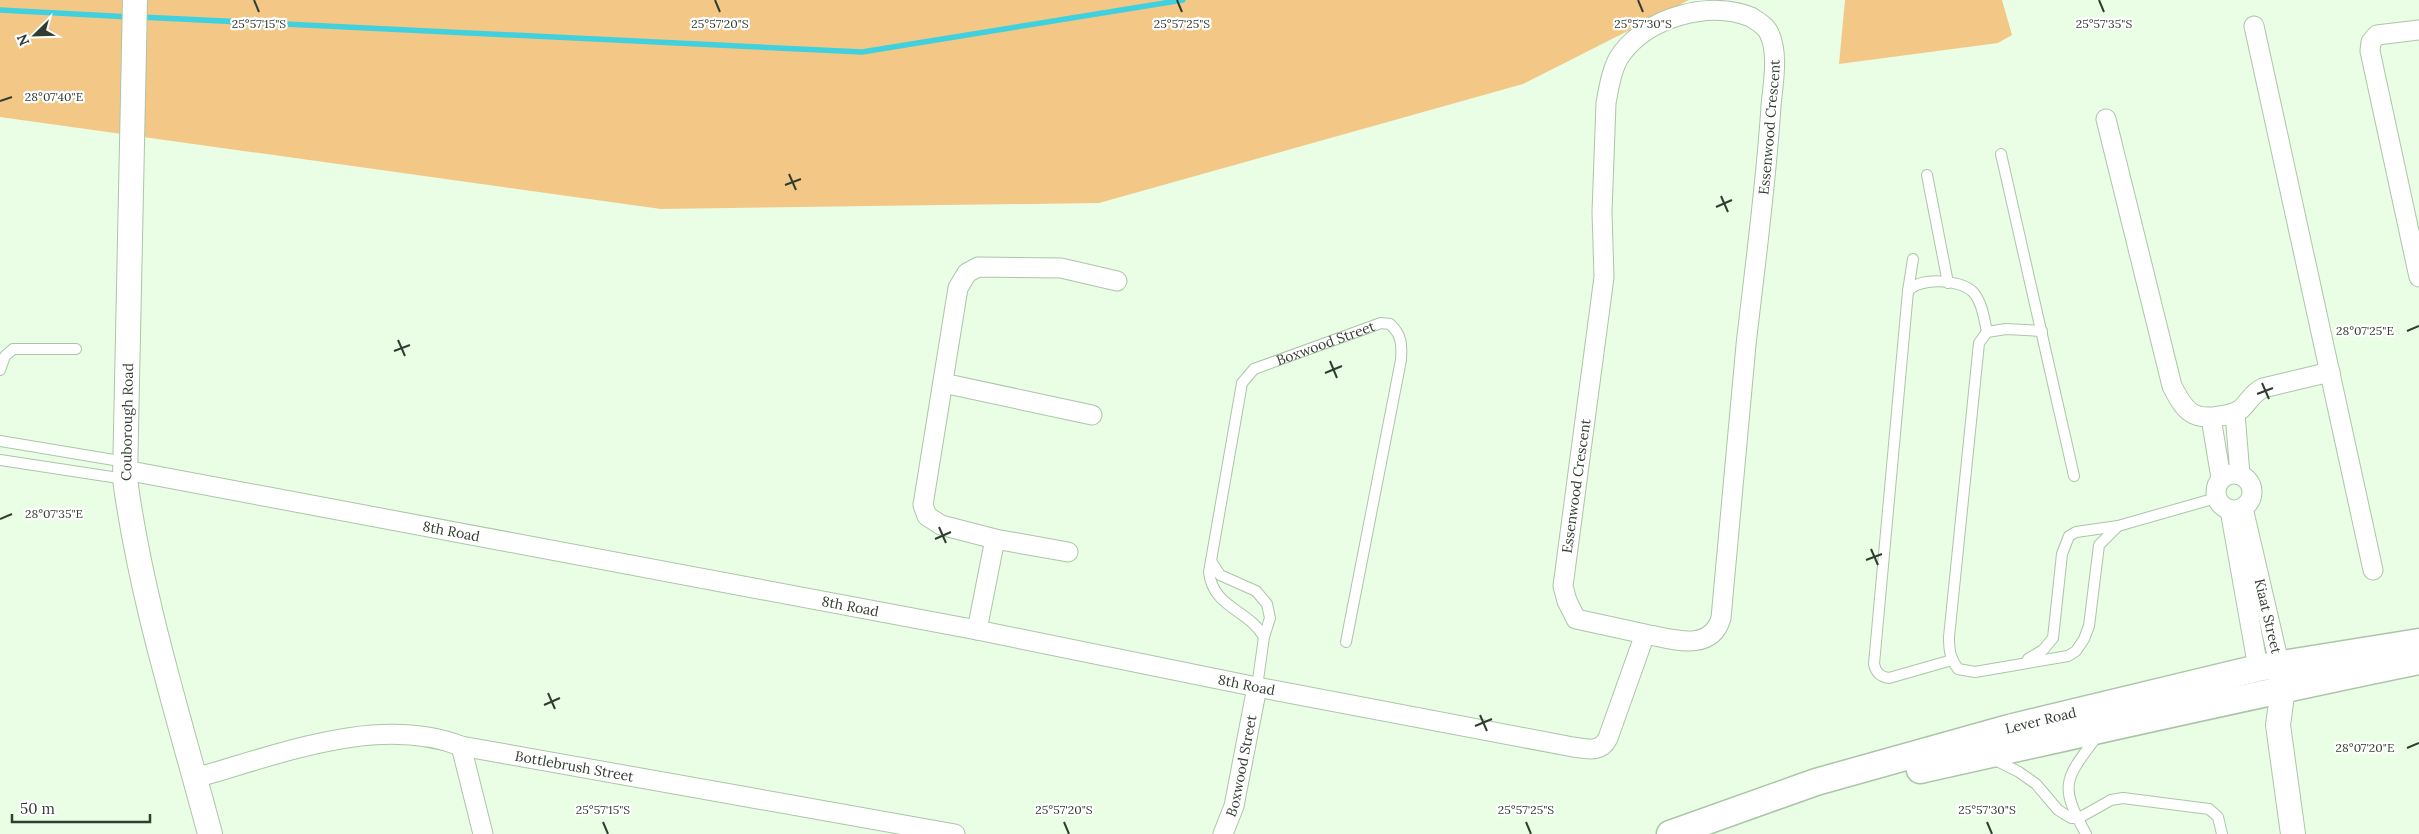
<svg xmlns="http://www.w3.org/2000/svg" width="2419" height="834" font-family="Lora,serif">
  <rect width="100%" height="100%" fill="#e9fee5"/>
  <path fill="#f3c887" d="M0,0H1689L1523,84L1099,203L661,209L0,117Z
    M1845,0H2002L2012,35L1998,43L1839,64Z"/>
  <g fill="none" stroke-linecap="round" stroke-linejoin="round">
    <path stroke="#41d0de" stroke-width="5.5" d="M0,10L131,17
      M140,17L862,52L1183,0"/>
    <g stroke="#acc5a8" stroke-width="12">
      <g id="service">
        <path d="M2001,154L2074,476"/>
        <path d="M1927,175L1948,283"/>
        <path d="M1913,259L1908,291L1874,664C1876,673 1880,677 1889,678L1952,660"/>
        <path d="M1908,291C1920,277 1960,279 1973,292C1982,302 1984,318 1987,332"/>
        <path d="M2042,331L2006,329L1987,332L1979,343L1949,637C1949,650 1950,658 1958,669L1975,672L2068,656L2076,651L2084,639L2089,626L2099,545L2118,526"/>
        <path d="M0,370L5,356L13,349H76"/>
        <path d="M0,441L126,462"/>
        <path d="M0,460L125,479"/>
        <path d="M1211,561L1220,575L1256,591L1267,604L1270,618L1264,637L1257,687"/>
        <path id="s1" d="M1264,637C1248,609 1213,608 1209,572L1242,383L1254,369L1381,323L1390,324C1402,335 1402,345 1401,360L1346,642"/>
        <path d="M2028,659L2043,650L2053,638L2062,554L2069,536L2076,532L2118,526L2216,498"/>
        <path d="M1995,760L2019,772L2036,784L2058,810L2071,818H2079L2111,800L2123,798L2209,809L2218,817L2222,834"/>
        <path d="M2086,834C2058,784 2065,779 2098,735"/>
      </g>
    </g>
    <g stroke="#acc5a8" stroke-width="21">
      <g id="minor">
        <path d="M2254,26L2373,570"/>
        <path d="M2419,30L2377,35L2371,42L2370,51L2419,277"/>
        <path d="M2106,119L2172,386C2184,409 2191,421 2219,416C2227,415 2234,414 2241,409C2249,402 2252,393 2263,388L2330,372"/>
        <path d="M943,383L1092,415"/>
        <path d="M2235,413L2240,475"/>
        <path d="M2211,418L2221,478"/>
        <path id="s2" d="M125,470L977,630L1257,687L1573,747C1587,749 1601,753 1608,738L1645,634C1672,639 1711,653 1721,618C1729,527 1737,436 1746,345C1755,265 1766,186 1771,106C1773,83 1779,54 1769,33C1766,26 1757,21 1751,17C1710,0 1649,17 1622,53C1612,66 1609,87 1606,103L1602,212L1604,277L1563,586L1567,601L1576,619L1645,634"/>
        <circle cx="2234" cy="492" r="18"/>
        <path id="s3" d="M2243,508L2279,663"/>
        <path d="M2230,510L2258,668"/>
        <path d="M1068,552L995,539L941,525L927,516L923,505L958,288L967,273L978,267L1061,268L1117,281"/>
        <path d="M977,630L995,539"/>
        <path d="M461,746L483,834"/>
        <path id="s4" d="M195,778C278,755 377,714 461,746L955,834"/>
        <path id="s5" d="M1223,834L1234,806L1257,687"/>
      </g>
    </g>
    <g stroke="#acc5a8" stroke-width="26">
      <path id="tertiary" d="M135,0L125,479C141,599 179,717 210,834
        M2280,672L2283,688L2278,725L2293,834"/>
    </g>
    <g stroke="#acc5a8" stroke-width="29">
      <g id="secondary">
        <path d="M1920,770C2086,733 2252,695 2419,661"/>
        <path id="s6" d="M1670,834L1816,782L2009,728L2258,668L2419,642"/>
      </g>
    </g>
    <use href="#service" stroke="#fff" stroke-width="10"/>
    <use href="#minor" stroke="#fff" stroke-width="19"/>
    <use href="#tertiary" stroke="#fff" stroke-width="24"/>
    <use href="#secondary" stroke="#fff" stroke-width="26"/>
  </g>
  <path fill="none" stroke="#323d31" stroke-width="2" d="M254,0L259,12M715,0L720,12M1177,0L1182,12M1638,0L1643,12M2099,0L2104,12M0,101L12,97M789,174L796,190M785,185L801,179M1721,196L1728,212M1716,207L1732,200M2407,331L2419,326M398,340L405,356M394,351L410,345M1330,361L1337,378M1325,373L1342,366M2262,383L2269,399M2257,394L2273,388M0,519L12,514M939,527L946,543M935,539L951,532M1871,549L1878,565M1866,560L1882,554M548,693L555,709M544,705L560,698M1480,715L1487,731M1475,726L1492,719M2407,748L2419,743M603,822L608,834M1064,822L1069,834M1526,822L1531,834M1987,822L1992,834"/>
  <g text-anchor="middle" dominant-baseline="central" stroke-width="4.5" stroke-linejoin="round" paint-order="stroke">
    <g font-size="14" fill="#323d31" stroke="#fff">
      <text stroke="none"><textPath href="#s2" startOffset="2205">Essenwood Crescent</textPath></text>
      <text stroke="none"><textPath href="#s1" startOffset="374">Boxwood Street</textPath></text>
      <text transform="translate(127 422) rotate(-89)">Couborough Road</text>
      <text transform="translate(1576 486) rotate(-82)">Essenwood Crescent</text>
      <text stroke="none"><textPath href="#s2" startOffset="332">8th Road</textPath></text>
      <text stroke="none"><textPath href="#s2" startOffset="738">8th Road</textPath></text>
      <text stroke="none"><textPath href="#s3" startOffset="111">Kiaat Street</textPath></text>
      <text stroke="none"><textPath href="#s2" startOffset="1142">8th Road</textPath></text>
      <text stroke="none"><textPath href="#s6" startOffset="388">Lever Road</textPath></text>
      <text stroke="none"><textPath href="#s4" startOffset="388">Bottlebrush Street</textPath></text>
      <text stroke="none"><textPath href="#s5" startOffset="71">Boxwood Street</textPath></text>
    </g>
  </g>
  <g font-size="12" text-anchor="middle" fill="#323d31" stroke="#fff" stroke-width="4.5" stroke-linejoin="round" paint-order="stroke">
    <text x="259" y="28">25°57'15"S</text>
    <text x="720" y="28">25°57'20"S</text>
    <text x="1182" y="28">25°57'25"S</text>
    <text x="1643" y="28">25°57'30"S</text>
    <text x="2104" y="28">25°57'35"S</text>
    <text x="54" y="101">28°07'40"E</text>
    <text x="2365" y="335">28°07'25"E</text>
    <text x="54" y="518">28°07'35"E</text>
    <text x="2365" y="752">28°07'20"E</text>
    <text x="603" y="814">25°57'15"S</text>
    <text x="1064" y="814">25°57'20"S</text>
    <text x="1526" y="814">25°57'25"S</text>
    <text x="1987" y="814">25°57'30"S</text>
  </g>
  <g transform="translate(35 35) rotate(247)" stroke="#ffffff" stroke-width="4" paint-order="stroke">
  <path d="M0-4L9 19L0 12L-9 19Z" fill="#323d31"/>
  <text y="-8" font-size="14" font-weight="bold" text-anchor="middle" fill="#323d31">N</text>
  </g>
  <path d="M12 814v8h138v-8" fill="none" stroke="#323d31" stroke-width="2.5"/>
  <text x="20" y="814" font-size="15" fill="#323d31" stroke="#ffffff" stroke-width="4" paint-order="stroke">50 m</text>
</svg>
